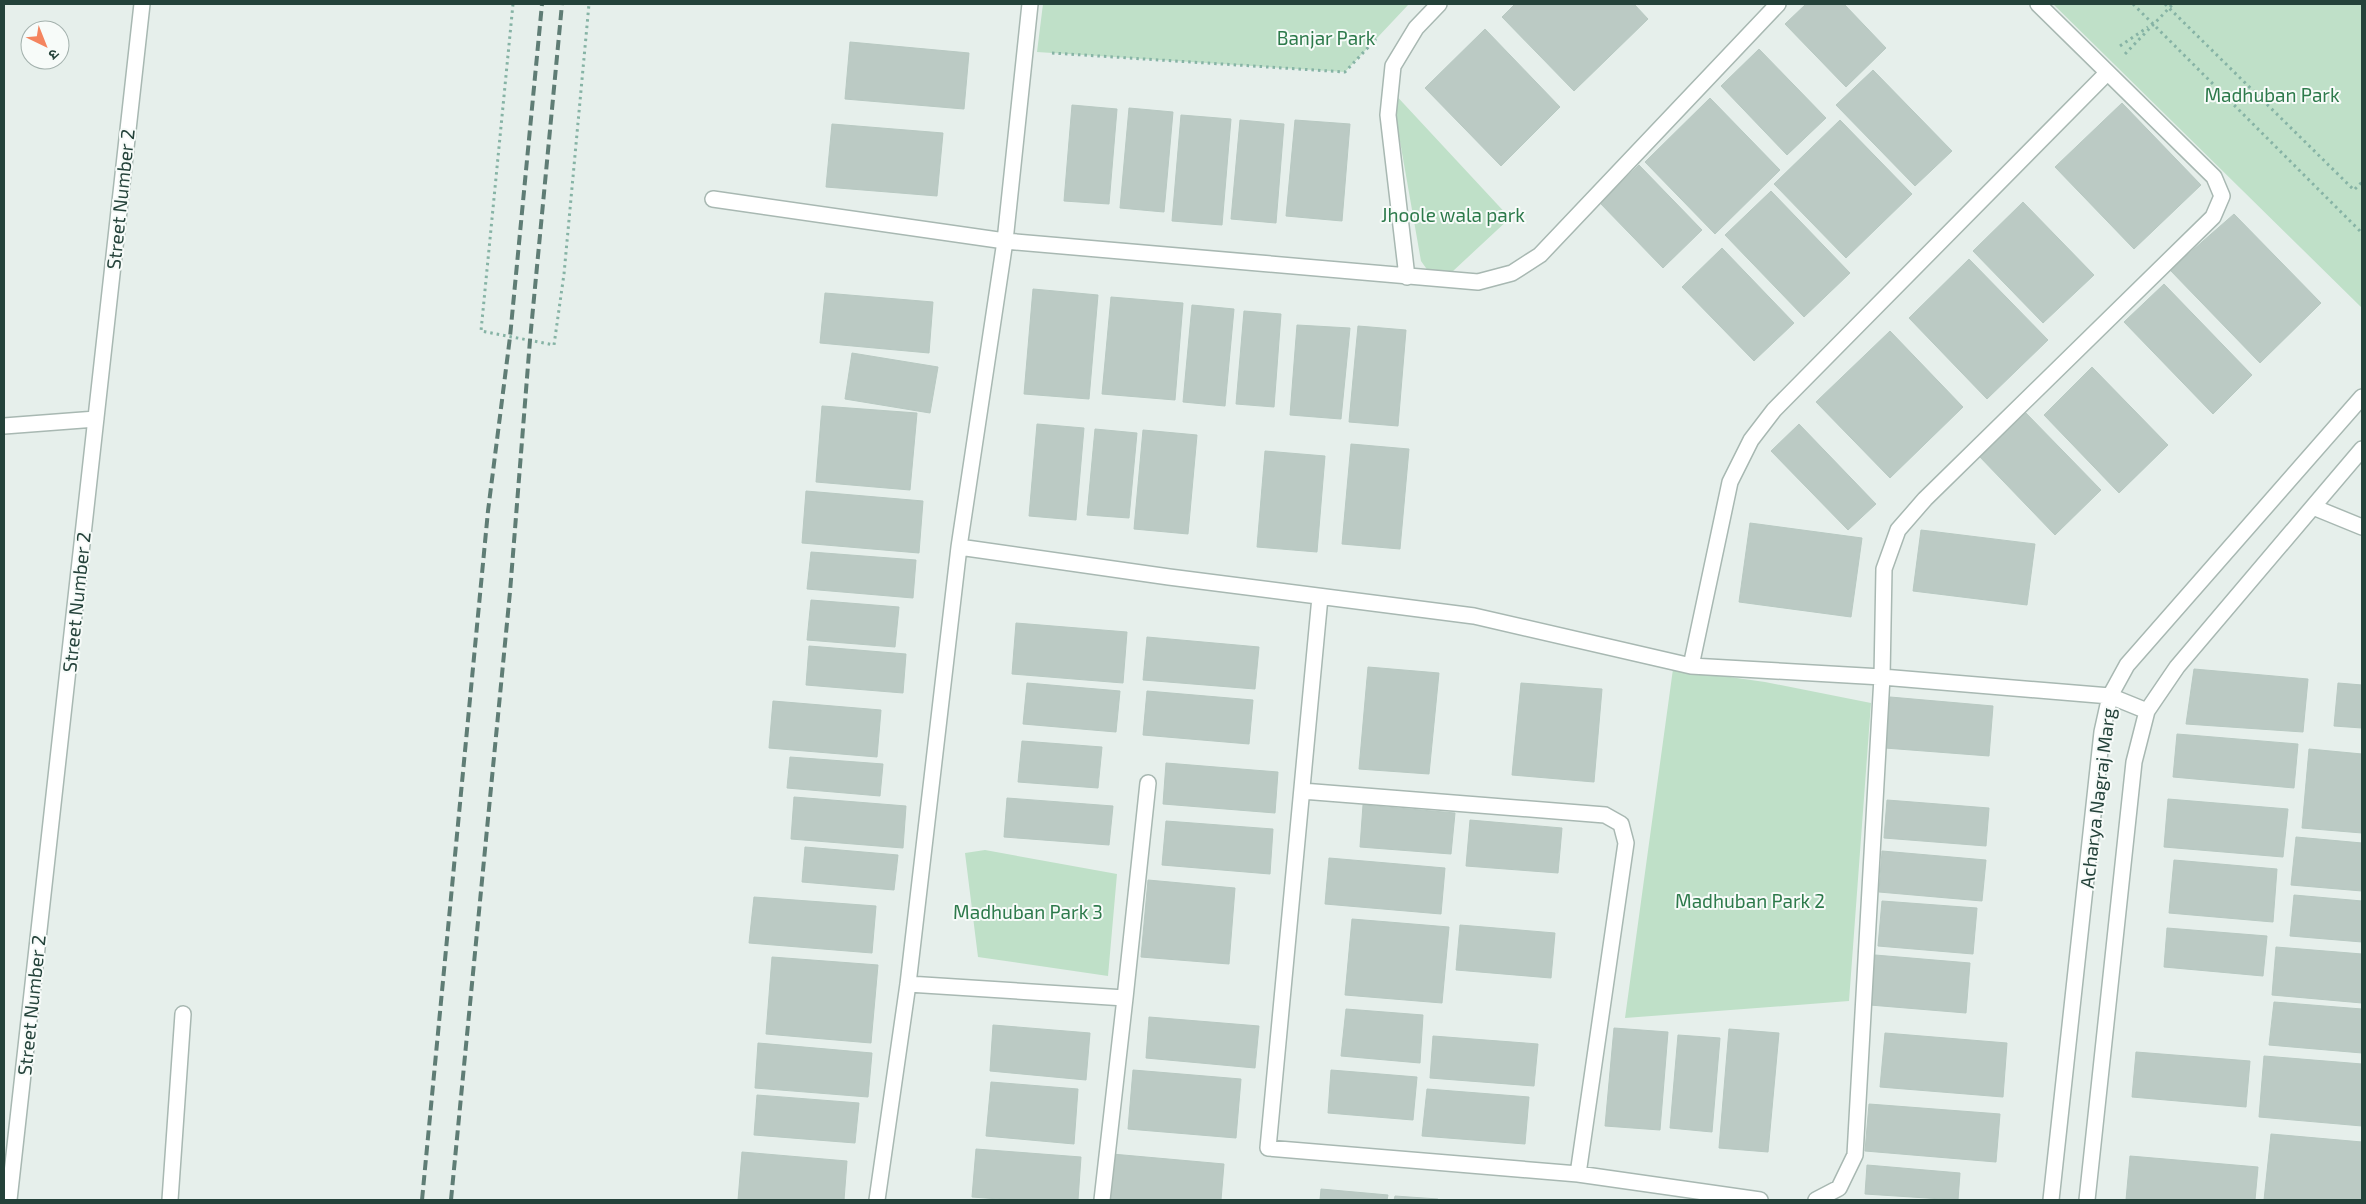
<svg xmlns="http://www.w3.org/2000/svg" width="2366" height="1204" font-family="'Exo 2','Noto Sans Devanagari',sans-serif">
  <rect width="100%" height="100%" fill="#e6efeb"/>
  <path fill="#bfe0c8" d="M1043,4H1409L1345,72L1037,52Z
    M2053,4H2362V308Z
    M1391,90L1510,218L1438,285L1421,261Z
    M1673,669L1765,682L1871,703L1849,1001L1625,1018Z
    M985,850L1117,874L1108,976L978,957L965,853Z"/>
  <path fill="#bbcac4" stroke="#b8c9c2" d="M1515,4H1634L1648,19L1574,91L1502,17Z
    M1806,4H1844L1886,48L1846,87L1785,24Z
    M1485,29L1560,107L1501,166L1425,88Z
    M850,42L969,53L964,109L845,99Z
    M1759,49L1826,118L1787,155L1721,86Z
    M1873,70L1952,151L1915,186L1836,105Z
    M1710,98L1780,170L1715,234L1645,162Z
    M2122,103L2201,185L2134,249L2055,167Z
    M1072,105L1117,109L1109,204L1064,201Z
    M1129,108L1173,112L1164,212L1120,208Z
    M1181,115L1231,119L1222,225L1172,221Z
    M1240,120L1284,124L1276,223L1231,219Z
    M1295,120L1350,124L1342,221L1286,216Z
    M1840,120L1912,194L1846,258L1774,184Z
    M832,124L943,133L937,196L826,187Z
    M1639,165L1702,230L1663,268L1600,203Z
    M1771,191L1850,273L1804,317L1725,235Z
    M2023,202L2094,275L2043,323L1973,251Z
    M2234,214L2321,303L2260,363L2170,270Z
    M1722,248L1794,323L1754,361L1682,287Z
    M1969,259L2048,340L1987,399L1909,318Z
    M2164,284L2252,375L2213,414L2124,322Z
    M1033,289L1098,295L1089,399L1024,394Z
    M825,293L933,302L929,353L820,343Z
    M1111,297L1183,303L1175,400L1102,394Z
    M1192,305L1234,309L1225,406L1183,402Z
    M1244,311L1281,314L1274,407L1236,404Z
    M1297,325L1350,328L1341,419L1290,415Z
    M1358,326L1406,330L1398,426L1349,422Z
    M1890,331L1963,407L1890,478L1816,402Z
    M852,353L938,367L930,413L845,399Z
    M2092,367L2168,445L2119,493L2044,415Z
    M822,406L917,413L910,490L816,482Z
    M2024,411L2101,490L2055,535L1978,455Z
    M1037,424L1084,428L1076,520L1029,516Z
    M1799,424L1876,504L1848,530L1771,451Z
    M1095,429L1137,433L1129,518L1087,515Z
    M1143,430L1197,435L1188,534L1134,529Z
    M1351,444L1409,449L1400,549L1342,544Z
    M1265,451L1325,456L1317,552L1257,547Z
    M806,491L923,501L919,553L802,543Z
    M1750,523L1862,538L1851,617L1739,602Z
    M1921,530L2035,544L2027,605L1913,591Z
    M811,552L916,560L913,598L807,589Z
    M811,600L899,607L895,647L807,640Z
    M1016,623L1127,632L1123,683L1012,674Z
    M1147,637L1259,647L1255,689L1143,680Z
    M809,646L906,654L903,693L806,685Z
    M1368,667L1439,673L1429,774L1359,769Z
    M2194,669L2308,679L2303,732L2186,724Z
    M1027,683L1120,691L1116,732L1023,724Z
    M1521,683L1602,689L1594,782L1512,775Z
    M2338,683L2362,685V728L2334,726Z
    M1147,691L1253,700L1249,744L1143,735Z
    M1890,697L1993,706L1989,756L1885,748Z
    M773,701L881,710L877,757L769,748Z
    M2177,734L2298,744L2294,788L2173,777Z
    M1022,741L1102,747L1098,788L1018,782Z
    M2309,749L2362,754V833L2302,828Z
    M790,757L883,764L880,796L787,788Z
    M1166,763L1278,772L1275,813L1163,804Z
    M794,797L906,806L903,848L791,839Z
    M1007,798L1113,806L1109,845L1004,837Z
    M2168,799L2288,809L2283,857L2164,847Z
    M1887,800L1989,808L1986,846L1884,838Z
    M1363,805L1455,813L1451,854L1360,847Z
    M1470,820L1562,828L1558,873L1466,866Z
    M1166,821L1273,829L1270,874L1162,865Z
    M2296,837L2362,843V891L2291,885Z
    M805,847L898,855L894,890L802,882Z
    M1882,851L1986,860L1982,901L1879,892Z
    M1329,858L1445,868L1441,914L1325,904Z
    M2174,860L2277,869L2273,922L2169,913Z
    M1148,880L1235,888L1229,964L1141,957Z
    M2294,895L2362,901V942L2290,936Z
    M754,897L876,906L872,953L749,943Z
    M1882,901L1977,908L1973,954L1878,946Z
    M1352,919L1449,927L1442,1003L1345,995Z
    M1460,925L1555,933L1551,978L1456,970Z
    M2167,928L2267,936L2263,976L2164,967Z
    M2276,947L2362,954V1003L2272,995Z
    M1875,955L1970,963L1966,1013L1870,1005Z
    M772,957L878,965L871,1043L766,1034Z
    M2274,1002L2362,1009V1053L2269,1045Z
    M1346,1009L1423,1015L1420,1063L1341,1056Z
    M1149,1017L1259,1026L1255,1068L1146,1058Z
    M993,1025L1090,1033L1086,1080L990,1071Z
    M1614,1028L1668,1032L1660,1130L1605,1126Z
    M1729,1029L1779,1033L1768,1152L1719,1148Z
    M1885,1033L2007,1043L2003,1097L1880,1087Z
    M1678,1035L1720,1038L1712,1132L1670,1128Z
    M1433,1036L1538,1044L1534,1086L1430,1078Z
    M758,1043L872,1053L868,1097L755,1088Z
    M2136,1052L2250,1061L2246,1107L2132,1097Z
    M2264,1056L2362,1064V1126L2259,1117Z
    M1133,1070L1241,1079L1236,1138L1128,1129Z
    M1331,1070L1417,1077L1413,1120L1328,1113Z
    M991,1082L1078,1089L1074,1144L986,1136Z
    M1427,1089L1529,1097L1525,1144L1422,1136Z
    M757,1095L859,1103L855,1143L754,1135Z
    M1869,1104L2000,1114L1996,1162L1865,1151Z
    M2271,1134L2362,1142V1200H2264Z
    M976,1149L1081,1157L1078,1200H1013L972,1197Z
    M742,1152L847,1161L844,1200H738Z
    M1112,1154L1224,1164L1221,1200H1108Z
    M2130,1156L2258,1167L2255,1200H2126Z
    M1867,1165L1960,1173L1958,1200L1865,1194Z
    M1321,1189L1388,1195L1387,1200H1320Z
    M1395,1196L1438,1199V1200H1394Z"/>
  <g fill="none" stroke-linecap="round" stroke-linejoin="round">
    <g stroke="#a8b8b2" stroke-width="18">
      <path id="minor" d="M713,199L1005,241L1478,282L1512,273L1540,255L1778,4
        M1407,277L1388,115L1393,66L1416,28L1439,4
        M4,426L96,419
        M2313,507L2362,527
        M959,547L1005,241L1030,4
        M1320,597L1268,1148L1578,1174L1760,1200
        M1691,666L1730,482L1751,440L1774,410L2107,73
        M1302,791L1605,815L1621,824L1626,843L1578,1174
        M908,984L1125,998L1102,1200
        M1125,998L1148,783
        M9,1200L142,4
        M170,1200L183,1014
        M877,1200L908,984L959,547L1169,577L1474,616L1691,666L1882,677L2110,696L2147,711
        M1816,1200L1839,1188L1855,1155L1882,677L1884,569L1898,530L1925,499L2213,217L2222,196L2214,177L2038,4
        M2051,1200L2102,732L2110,696L2127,665L2362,397
        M2087,1200L2134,762L2147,711L2177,667L2362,449"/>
    </g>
    <path stroke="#86b3a5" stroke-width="3" stroke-dasharray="2.5 4" stroke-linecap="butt" d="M513,4L481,331L554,345L564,274L589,4
      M2133,4L2361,232L2362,230
      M2165,4L2354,190L2362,182
      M2120,46L2148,27
      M1052,53L1345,72L1376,39
      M2125,54L2173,4"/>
    <use href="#minor" stroke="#fff" stroke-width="15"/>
    <path stroke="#5f7d75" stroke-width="4" stroke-dasharray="10 5" stroke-linecap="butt" d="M422,1200L488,511L510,337L542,4
      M451,1200L510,592L530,340L562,4"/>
  </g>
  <g text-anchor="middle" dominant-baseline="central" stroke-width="4" stroke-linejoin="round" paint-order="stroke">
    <g font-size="19" fill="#2d7a4b" stroke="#f7fbf9">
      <text x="1326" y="37">Banjar Park</text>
      <text x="2272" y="94">Madhuban Park</text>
      <text x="1453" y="214">Jhoole wala park</text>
      <text x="1750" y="900">Madhuban Park 2</text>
      <text x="1028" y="911">Madhuban Park 3</text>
    </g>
    <g font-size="19" fill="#24423a" stroke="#f7fbf9">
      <text transform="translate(120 199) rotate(-84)">Street Number 2</text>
      <text transform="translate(76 602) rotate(-84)">Street Number 2</text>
      <text transform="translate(2097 798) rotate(-83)">Acharya Nagraj Marg</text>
      <text transform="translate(31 1005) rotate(-84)">Street Number 2</text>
    </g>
  </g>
  <rect width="2366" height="1204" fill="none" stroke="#24423a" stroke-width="10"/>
  <g transform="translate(45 45) rotate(137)"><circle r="24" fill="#f7fbf9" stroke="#a3b1ad"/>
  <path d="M0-4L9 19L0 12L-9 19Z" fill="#f4845f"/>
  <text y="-8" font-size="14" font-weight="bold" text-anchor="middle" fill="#24423a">उ</text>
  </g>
</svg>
